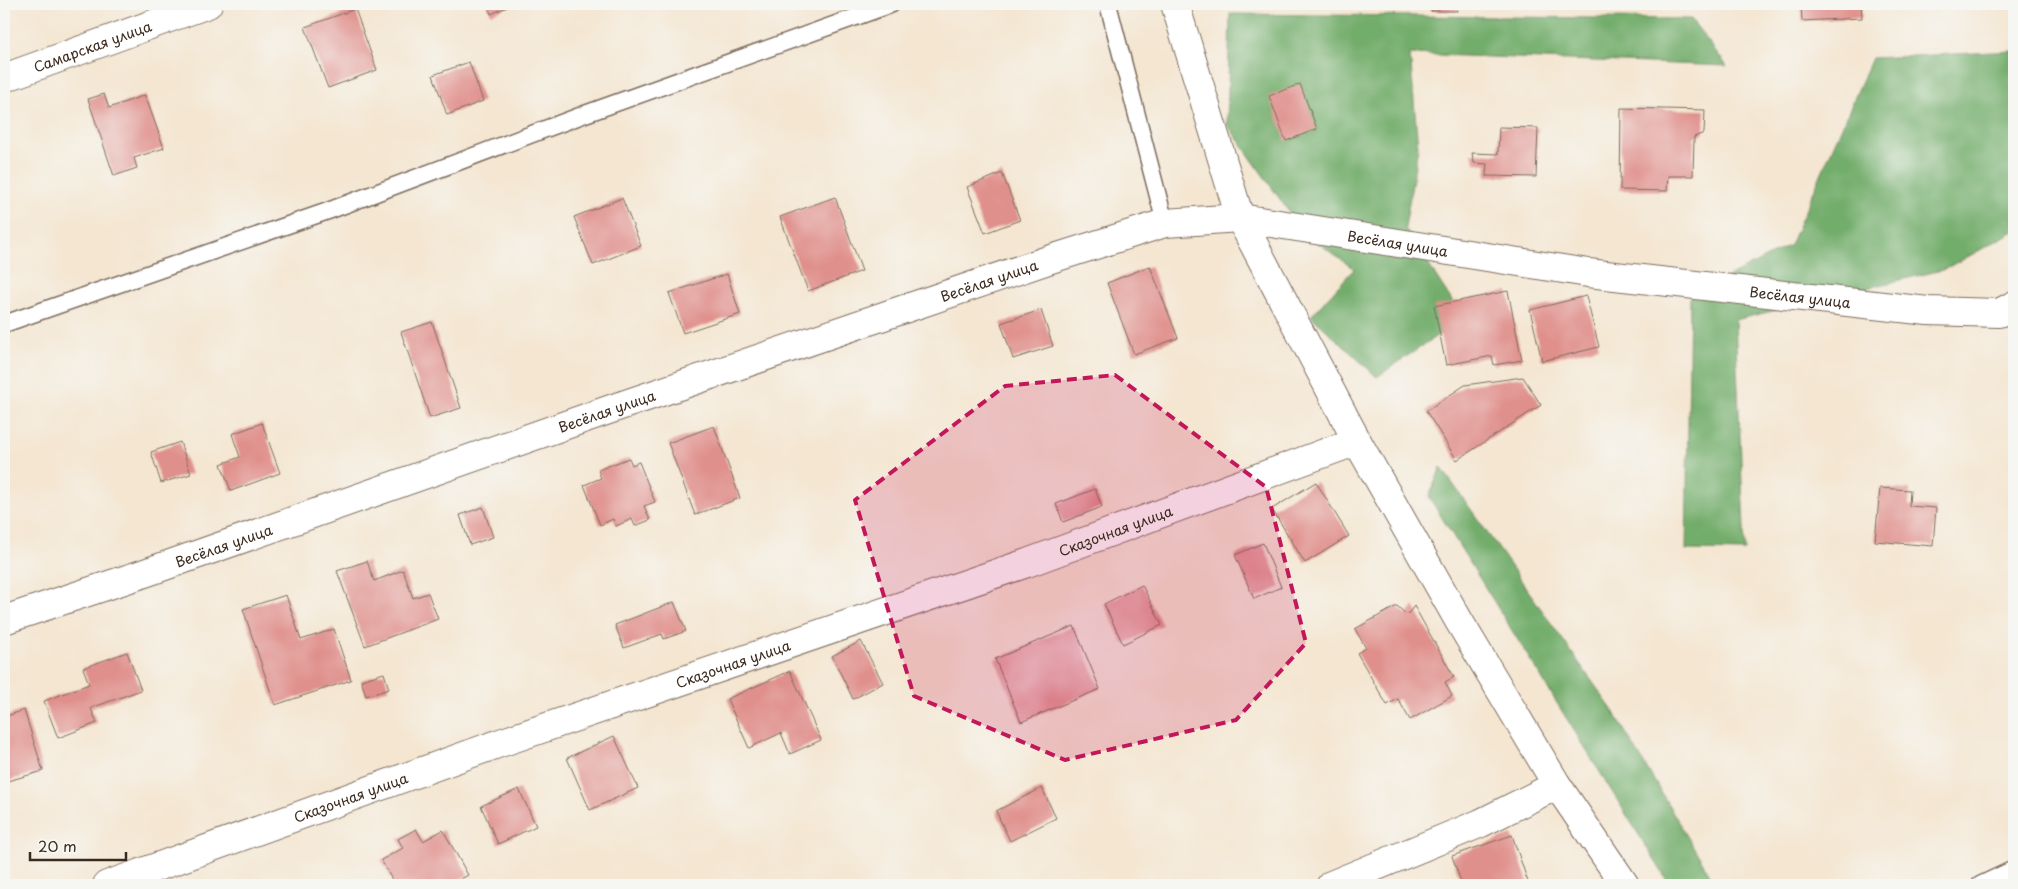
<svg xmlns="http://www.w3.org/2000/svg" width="2018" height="889" font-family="'Playpen Sans',sans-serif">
  <rect width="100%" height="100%" fill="#f6f6f2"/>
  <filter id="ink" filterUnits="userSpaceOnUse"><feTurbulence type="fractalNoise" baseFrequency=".02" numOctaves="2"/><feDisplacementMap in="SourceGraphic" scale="10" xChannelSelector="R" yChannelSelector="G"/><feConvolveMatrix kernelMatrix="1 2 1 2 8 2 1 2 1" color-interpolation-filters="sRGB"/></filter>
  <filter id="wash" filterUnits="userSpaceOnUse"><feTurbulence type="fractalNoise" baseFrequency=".0096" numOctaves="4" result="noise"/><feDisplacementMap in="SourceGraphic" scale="20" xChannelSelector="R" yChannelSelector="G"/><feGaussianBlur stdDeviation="1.12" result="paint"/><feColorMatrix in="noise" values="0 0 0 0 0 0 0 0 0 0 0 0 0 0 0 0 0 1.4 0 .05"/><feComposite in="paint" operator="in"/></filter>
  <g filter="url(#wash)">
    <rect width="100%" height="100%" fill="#f4e6d1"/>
    <path fill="#73ad6c" stroke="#576c45" d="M1230,14L1691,19L1727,66L1410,54L1418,147L1405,228L1463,318L1377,377L1311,316L1354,269L1303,232L1227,124Z
      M2014,51V231L1946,269L1735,320L1745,551L1686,550L1690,297L1790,245L1872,58Z
      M1441,467L1613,711L1716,885H1670L1429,497Z"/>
    <g id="blocks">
      <path fill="#e0908c" d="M487,4H514L491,14Z
        M1249,4H1292V6H1249Z
        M1431,4H1457V11H1431Z
        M1801,4H1861L1862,18L1802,21Z
        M355,9L377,70L328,88L305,27Z
        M469,62L483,101L447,115L433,75Z
        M1300,84L1317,129L1286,141L1269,96Z
        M104,94L109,108L145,95L164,148L134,158L137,168L114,176L88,99Z
        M1621,108L1705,110L1704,133L1694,137L1693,176H1668L1667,191L1620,190Z
        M1499,127L1538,128L1536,177L1486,176L1487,164L1474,163L1472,153L1498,154Z
        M1002,173L1020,220L985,233L967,187Z
        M835,197L862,271L808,291L780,217Z
        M622,198L641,246L593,265L574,217Z
        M1150,266L1178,338L1134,354L1107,283Z
        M727,274L740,314L683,333L669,293Z
        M1508,291L1522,360L1494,365L1492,356L1446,365L1434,306Z
        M1586,296L1599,347L1542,361L1530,310Z
        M1041,310L1053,346L1013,359L1001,323Z
        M432,322L461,408L430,418L401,332Z
        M1523,377L1541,405L1457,460L1426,411L1465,385Z
        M262,423L280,473L231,491L221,464L240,457L232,434Z
        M714,426L740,498L695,515L668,443Z
        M180,442L191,474L161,483L151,452Z
        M629,458L632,465L639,462L655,502L644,506L650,520L635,526L632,519L616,526L613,519L600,525L584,485L601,478L598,470Z
        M1316,482L1349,536L1305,563L1272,509Z
        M1880,488L1910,490L1909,506L1936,508L1933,546L1875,541Z
        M1095,489L1102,507L1063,522L1056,504Z
        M483,507L493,537L470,545L460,515Z
        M1263,543L1281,587L1254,599L1235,555Z
        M367,561L374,581L403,570L413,598L428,593L438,619L365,646L337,571Z
        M1142,585L1162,625L1123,644L1104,604Z
        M286,595L301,640L334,629L351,680L275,705L243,609Z
        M674,602L686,631L664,639L662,634L624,648L615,625Z
        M1397,606L1407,615L1414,606L1454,677L1445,682L1452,696L1410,720L1398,699L1387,705L1357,653L1366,648L1355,629Z
        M1074,626L1100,689L1021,722L995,659Z
        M861,641L883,683L853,699L832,656Z
        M127,652L141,690L91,708L97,723L58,738L44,701L89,684L83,668Z
        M790,671L821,740L790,754L781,733L749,748L727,699Z
        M384,673L389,689L366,696L361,680Z
        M24,710L43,771L4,782V717Z
        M614,736L638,788L590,810L567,758Z
        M1042,788L1056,818L1010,841L996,811Z
        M519,789L536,826L498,844L481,806Z
        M416,829L423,841L443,830L468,875L450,885H395L381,860L403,848L398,839Z
        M1512,835L1529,885H1462L1452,856Z"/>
    </g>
  </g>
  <g filter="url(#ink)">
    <use href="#blocks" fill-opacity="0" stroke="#7c6c5d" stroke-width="1"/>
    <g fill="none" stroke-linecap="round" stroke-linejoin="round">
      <g stroke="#7c6c5d" stroke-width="19">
        <path id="service" d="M1108,4L1165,223
          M4,324L328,211L585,114L892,4
          M1980,885L2014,869"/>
      </g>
      <g stroke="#7c6c5d" stroke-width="30">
        <g id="minor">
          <path d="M1175,4L1240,218L1357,441L1459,621L1557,785L1625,885"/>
          <path id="s1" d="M4,78L208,4"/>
          <path id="s2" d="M4,620L139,575L614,408L1048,260L1165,223L1240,218L1588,273L1928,311L1999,313L2014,305"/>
          <path id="s3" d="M107,885L503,742L1027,563L1357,441"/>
          <path d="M1331,885L1481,823L1557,785"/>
        </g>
      </g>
      <use href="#service" stroke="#fff" stroke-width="16"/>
      <use href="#minor" stroke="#fff" stroke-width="28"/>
    </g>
  </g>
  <path fill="#c2185b" fill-opacity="0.2" stroke="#c2185b" stroke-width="4" stroke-dasharray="10 6" stroke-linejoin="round" d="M1115,375L1266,487L1306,643L1236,720L1065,760L914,696L855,500L1005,386Z"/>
  <g text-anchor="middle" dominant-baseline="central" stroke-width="4" stroke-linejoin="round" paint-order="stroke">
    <g font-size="14" fill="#3b2a1e" stroke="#f6f6f2">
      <text stroke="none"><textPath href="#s1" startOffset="94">Самарская улица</textPath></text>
      <text stroke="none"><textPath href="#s2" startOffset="1462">Весёлая улица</textPath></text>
      <text stroke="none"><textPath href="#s2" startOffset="1042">Весёлая улица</textPath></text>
      <text stroke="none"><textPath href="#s2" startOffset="1868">Весёлая улица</textPath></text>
      <text stroke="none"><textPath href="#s2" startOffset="638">Весёлая улица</textPath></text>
      <text stroke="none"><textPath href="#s3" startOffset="1069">Сказочная улица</textPath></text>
      <text stroke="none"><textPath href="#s2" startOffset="232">Весёлая улица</textPath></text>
      <text stroke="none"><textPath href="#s3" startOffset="664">Сказочная улица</textPath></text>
      <text stroke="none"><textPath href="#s3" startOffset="259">Сказочная улица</textPath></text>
    </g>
  </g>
  <rect width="2018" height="889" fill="none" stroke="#f6f6f2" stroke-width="20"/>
  <path d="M30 852v8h96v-8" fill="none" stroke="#3b2a1e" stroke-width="2.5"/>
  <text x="38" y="852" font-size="15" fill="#3b2a1e" stroke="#f6f6f2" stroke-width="4" paint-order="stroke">20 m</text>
</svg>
